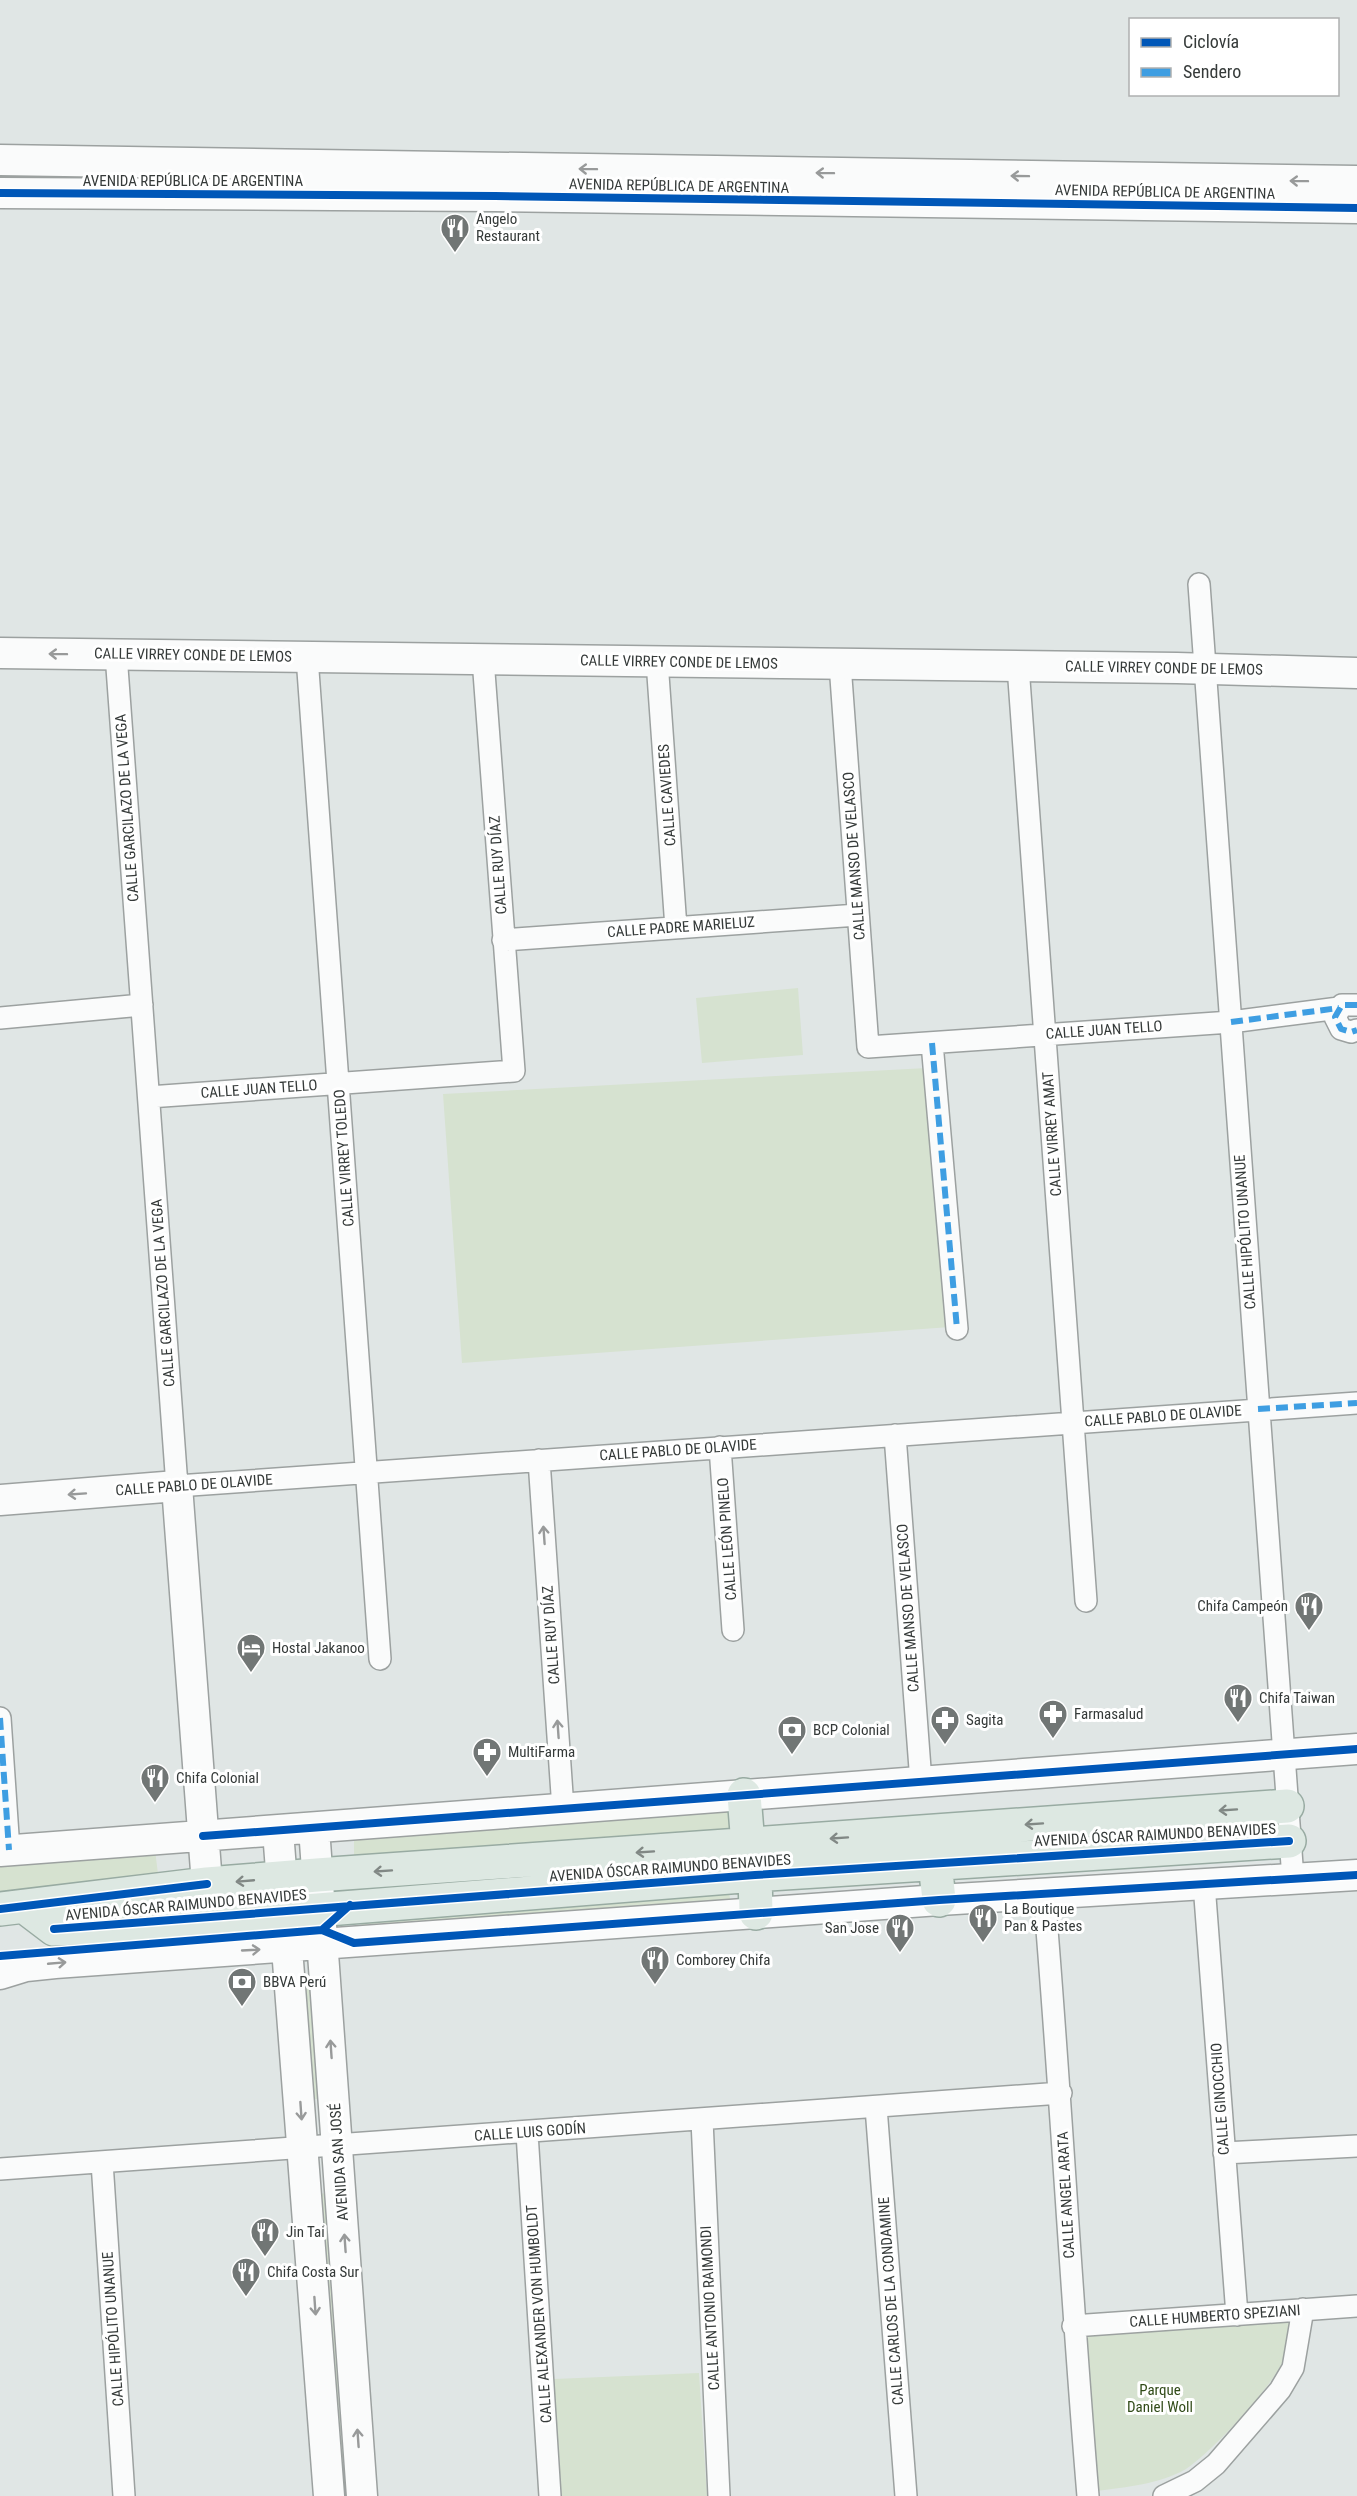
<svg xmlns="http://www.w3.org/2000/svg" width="1357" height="2496" font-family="'Roboto Condensed',sans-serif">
  <rect width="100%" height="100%" fill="#e0e6e5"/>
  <path fill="#d6e2d0" d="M798,988L803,1055L702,1063L696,998Z
    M927,1068L950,1327L462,1363L443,1094Z
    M723,1803L735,1813L734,1826L721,1831L354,1855V1832Z
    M155,1850L158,1874L0,1892V1859Z
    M721,1887L729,1894L731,1902L362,1927L358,1913Z
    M317,1986L324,2099H306L299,1988Z
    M331,2193L353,2496H336L313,2194Z
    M1291,2315C1289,2328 1290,2344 1285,2356C1276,2384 1211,2453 1186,2469C1160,2484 1126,2487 1097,2491L1083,2335Z
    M699,2373L707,2496H560L554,2379Z"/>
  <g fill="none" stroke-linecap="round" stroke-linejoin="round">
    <g stroke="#9ca1a0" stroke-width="24">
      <path id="street" d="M1199,584L1293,1879
        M116,654L177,1486L1357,1403
        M307,657L380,1659
        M657,661L676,928
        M840,664L868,1047L1231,1022L1339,1008
        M1018,666L1086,1601
        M503,940L858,915
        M1357,1005H1342L1335,1017L1341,1029L1351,1032L1357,1030
        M0,1018L142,1005
        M932,1043L957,1329
        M149,1097L514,1071L483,659
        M895,1435L921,1782
        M720,1447L733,1630
        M539,1460L563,1809
        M0,1718L9,1850
        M1204,1884L1237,2315
        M1044,1893C1061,2094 1071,2295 1088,2496
        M876,2107L906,2496
        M702,2120L719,2496
        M527,2133L550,2496
        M1224,2153L1357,2146
        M102,2162L124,2496
        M0,2169L1061,2093
        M1073,2326L1357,2306
        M1164,2496L1195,2481L1216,2464L1280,2390L1293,2368L1303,2309"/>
    </g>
    <g stroke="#9ca1a0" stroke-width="33">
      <path id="secondary" d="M0,160L1357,181
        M0,193L495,196L1357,208
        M0,653L1177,668L1357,673
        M0,1500L177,1486L207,1884C213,1902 223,1907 240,1914
        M314,1828L362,2496
        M278,1831L329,2496
        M0,1851L1357,1749
        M0,1974L26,1966L55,1963L939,1900L1357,1875"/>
    </g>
    <g stroke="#98aba2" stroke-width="36">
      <path id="primary" d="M744,1795L748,1845
        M935,1863L939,1900
        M755,1875L756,1913
        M25,1907L54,1929L103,1927L755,1875L1289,1841
        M0,1909L207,1884L317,1875L1287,1806"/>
    </g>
    <use href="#street" stroke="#fafbfb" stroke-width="21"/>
    <use href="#secondary" stroke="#fafbfb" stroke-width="30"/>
    <use href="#primary" stroke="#dde8e2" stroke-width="33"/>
    <path stroke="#3e9ee2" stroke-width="6" stroke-dasharray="12 6" stroke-linecap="butt" d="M1357,1005H1342L1335,1017L1341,1029L1351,1032L1357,1030
      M1231,1022L1339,1008
      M932,1043L957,1329
      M1258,1409L1357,1403
      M0,1718L9,1850"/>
    <g stroke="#fff" stroke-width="11">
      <path id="cycleway" d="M0,193L495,196L1357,208
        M203,1836L1357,1749
        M0,1909L207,1884
        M54,1929L755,1875L1289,1841
        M322,1930L354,1943L939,1900L1357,1875
        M0,1956L322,1930L350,1905"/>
    </g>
    <use href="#cycleway" stroke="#0057b8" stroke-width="8"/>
  </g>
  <defs><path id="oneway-shaft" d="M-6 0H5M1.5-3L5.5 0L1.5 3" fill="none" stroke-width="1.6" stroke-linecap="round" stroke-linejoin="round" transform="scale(1.5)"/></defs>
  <g stroke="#989a9a">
    <use href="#oneway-shaft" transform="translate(588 169) rotate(-179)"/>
    <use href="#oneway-shaft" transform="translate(825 173) rotate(-179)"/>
    <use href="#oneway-shaft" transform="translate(1020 176) rotate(-179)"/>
    <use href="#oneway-shaft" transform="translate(1299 181) rotate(-179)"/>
    <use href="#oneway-shaft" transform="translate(58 654) rotate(-179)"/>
    <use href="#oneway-shaft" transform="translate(77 1494) rotate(176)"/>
    <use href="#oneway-shaft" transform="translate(544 1535) rotate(-94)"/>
    <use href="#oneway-shaft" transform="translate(558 1729) rotate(-94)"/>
    <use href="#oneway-shaft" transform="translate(251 1950) rotate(-3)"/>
    <use href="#oneway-shaft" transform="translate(57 1963) rotate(-5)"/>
    <use href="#oneway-shaft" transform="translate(331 2049) rotate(-94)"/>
    <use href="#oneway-shaft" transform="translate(301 2111) rotate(86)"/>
    <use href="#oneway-shaft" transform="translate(345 2243) rotate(-94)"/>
    <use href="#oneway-shaft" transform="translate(315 2306) rotate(86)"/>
    <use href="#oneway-shaft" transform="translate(358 2438) rotate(-94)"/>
  </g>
  <g stroke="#818885">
    <use href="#oneway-shaft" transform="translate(1228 1810) rotate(176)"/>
    <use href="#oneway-shaft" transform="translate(1034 1824) rotate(176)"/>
    <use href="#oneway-shaft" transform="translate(839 1838) rotate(176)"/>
    <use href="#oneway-shaft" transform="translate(645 1852) rotate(176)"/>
    <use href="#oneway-shaft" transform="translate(383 1871) rotate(176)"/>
    <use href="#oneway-shaft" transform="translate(245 1881) rotate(175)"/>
  </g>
  <defs>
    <g id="restaurant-pin" transform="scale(1.5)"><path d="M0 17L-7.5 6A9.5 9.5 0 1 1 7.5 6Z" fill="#717675" stroke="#fff"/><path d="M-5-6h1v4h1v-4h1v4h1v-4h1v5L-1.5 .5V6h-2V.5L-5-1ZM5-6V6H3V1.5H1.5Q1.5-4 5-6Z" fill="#fff"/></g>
    <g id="hotel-pin" transform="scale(1.5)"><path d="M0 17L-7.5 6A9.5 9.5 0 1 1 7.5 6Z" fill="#717675" stroke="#fff"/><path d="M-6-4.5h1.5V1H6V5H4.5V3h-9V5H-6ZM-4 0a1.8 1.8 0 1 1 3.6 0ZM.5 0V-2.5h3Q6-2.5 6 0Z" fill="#fff"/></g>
    <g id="pharmacy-pin" transform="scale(1.5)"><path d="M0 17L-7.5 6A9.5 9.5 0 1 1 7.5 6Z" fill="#717675" stroke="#fff"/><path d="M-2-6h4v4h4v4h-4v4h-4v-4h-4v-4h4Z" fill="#fff"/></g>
    <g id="bank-pin" transform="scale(1.5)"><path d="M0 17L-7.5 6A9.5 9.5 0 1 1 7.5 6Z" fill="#717675" stroke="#fff"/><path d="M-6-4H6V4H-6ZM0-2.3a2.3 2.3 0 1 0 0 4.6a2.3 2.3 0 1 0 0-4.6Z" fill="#fff"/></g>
  </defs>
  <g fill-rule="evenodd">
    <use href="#restaurant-pin" x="455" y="228"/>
    <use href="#restaurant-pin" x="1309" y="1606"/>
    <use href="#hotel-pin" x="251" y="1648"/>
    <use href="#restaurant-pin" x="1238" y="1698"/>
    <use href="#pharmacy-pin" x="1053" y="1714"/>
    <use href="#pharmacy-pin" x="945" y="1720"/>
    <use href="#bank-pin" x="792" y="1730"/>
    <use href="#pharmacy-pin" x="487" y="1752"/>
    <use href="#restaurant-pin" x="155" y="1778"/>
    <use href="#restaurant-pin" x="983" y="1918"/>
    <use href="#restaurant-pin" x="900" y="1928"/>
    <use href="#restaurant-pin" x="655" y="1960"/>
    <use href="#bank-pin" x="242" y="1982"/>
    <use href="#restaurant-pin" x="265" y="2232"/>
    <use href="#restaurant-pin" x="246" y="2272"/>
  </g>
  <g text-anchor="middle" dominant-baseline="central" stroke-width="6" stroke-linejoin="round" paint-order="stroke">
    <g font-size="15" fill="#353a39" stroke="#fff">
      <text x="193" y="181">AVENIDA REPÚBLICA DE ARGENTINA</text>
      <text transform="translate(679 186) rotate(1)">AVENIDA REPÚBLICA DE ARGENTINA</text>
      <text transform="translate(1165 192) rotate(1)">AVENIDA REPÚBLICA DE ARGENTINA</text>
      <text transform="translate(193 655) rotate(1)">CALLE VIRREY CONDE DE LEMOS</text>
      <text transform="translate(679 662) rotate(1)">CALLE VIRREY CONDE DE LEMOS</text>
      <text transform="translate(1164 668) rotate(1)">CALLE VIRREY CONDE DE LEMOS</text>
      <text transform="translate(667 795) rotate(-94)">CALLE CAVIEDES</text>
      <text transform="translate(127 808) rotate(-94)">CALLE GARCILAZO DE LA VEGA</text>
      <text transform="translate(854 856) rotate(-94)">CALLE MANSO DE VELASCO</text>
      <text transform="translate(498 865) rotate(-94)">CALLE RUY DÍAZ</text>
      <text transform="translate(681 927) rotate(-4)">CALLE PADRE MARIELUZ</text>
      <text transform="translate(1104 1030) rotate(-4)">CALLE JUAN TELLO</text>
      <text transform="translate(259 1089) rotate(-4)">CALLE JUAN TELLO</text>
      <text transform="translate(1052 1134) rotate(-94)">CALLE VIRREY AMAT</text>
      <text transform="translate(344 1158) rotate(-94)">CALLE VIRREY TOLEDO</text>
      <text transform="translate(1245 1232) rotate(-94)">CALLE HIPÓLITO UNANUE</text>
      <text transform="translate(163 1293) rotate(-94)">CALLE GARCILAZO DE LA VEGA</text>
      <text transform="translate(1163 1416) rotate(-4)">CALLE PABLO DE OLAVIDE</text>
      <text transform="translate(678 1450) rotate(-4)">CALLE PABLO DE OLAVIDE</text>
      <text transform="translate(194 1485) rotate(-4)">CALLE PABLO DE OLAVIDE</text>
      <text transform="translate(727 1539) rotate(-94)">CALLE LEÓN PINELO</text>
      <text transform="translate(908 1608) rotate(-94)">CALLE MANSO DE VELASCO</text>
      <text transform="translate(551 1635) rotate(-94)">CALLE RUY DÍAZ</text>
      <text transform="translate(1155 1835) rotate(-3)">AVENIDA ÓSCAR RAIMUNDO BENAVIDES</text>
      <text transform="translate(670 1868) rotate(-4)">AVENIDA ÓSCAR RAIMUNDO BENAVIDES</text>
      <text transform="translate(186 1905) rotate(-5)">AVENIDA ÓSCAR RAIMUNDO BENAVIDES</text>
      <text transform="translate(1220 2099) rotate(-94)">CALLE GINOCCHIO</text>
      <text transform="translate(530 2132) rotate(-4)">CALLE LUIS GODÍN</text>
      <text transform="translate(339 2162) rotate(-94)">AVENIDA SAN JOSÉ</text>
      <text transform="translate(1066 2195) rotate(-93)">CALLE ANGEL ARATA</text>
      <text transform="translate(891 2301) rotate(-94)">CALLE CARLOS DE LA CONDAMINE</text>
      <text transform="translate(710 2308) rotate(-93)">CALLE ANTONIO RAIMONDI</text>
      <text transform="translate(539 2314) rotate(-94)">CALLE ALEXANDER VON HUMBOLDT</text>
      <text transform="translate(1215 2316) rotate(-4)">CALLE HUMBERTO SPEZIANI</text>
      <text transform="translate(113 2329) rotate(-94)">CALLE HIPÓLITO UNANUE</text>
    </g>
    <g font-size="15" fill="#353a39" stroke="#fff" text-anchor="start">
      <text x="476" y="219">Angelo<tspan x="476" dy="17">Restaurant</tspan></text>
      <text x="1288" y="1606" text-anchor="end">Chifa Campeón</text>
      <text x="272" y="1648">Hostal Jakanoo</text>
      <text x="1259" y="1698">Chifa Taiwan</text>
      <text x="1074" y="1714">Farmasalud</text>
      <text x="966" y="1720">Sagita</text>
      <text x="813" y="1730">BCP Colonial</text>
      <text x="508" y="1752">MultiFarma</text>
      <text x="176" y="1778">Chifa Colonial</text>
      <text x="1004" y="1909">La Boutique<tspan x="1004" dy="17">Pan &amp; Pastes</tspan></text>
      <text x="879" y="1928" text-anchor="end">San Jose</text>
      <text x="676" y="1960">Comborey Chifa</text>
      <text x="263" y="1982">BBVA Perú</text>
      <text x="286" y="2232">Jin Tai</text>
      <text x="267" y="2272">Chifa Costa Sur</text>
    </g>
    <g font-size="15" fill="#314b18" stroke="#fff">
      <text x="1160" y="2390">Parque<tspan x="1160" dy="17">Daniel Woll</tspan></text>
    </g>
  </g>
  <rect x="1129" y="18" width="210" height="78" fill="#ffffff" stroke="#aeb0b0" stroke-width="1.5"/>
  <rect x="1141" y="38" width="30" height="9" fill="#0057b8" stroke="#aeb0b0" stroke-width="1.5"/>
  <text x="1183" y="48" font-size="18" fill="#353a39">Ciclovía</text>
  <rect x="1141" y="68" width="30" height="9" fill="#3e9ee2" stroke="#aeb0b0" stroke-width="1.5"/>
  <text x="1183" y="78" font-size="18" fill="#353a39">Sendero</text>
</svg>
